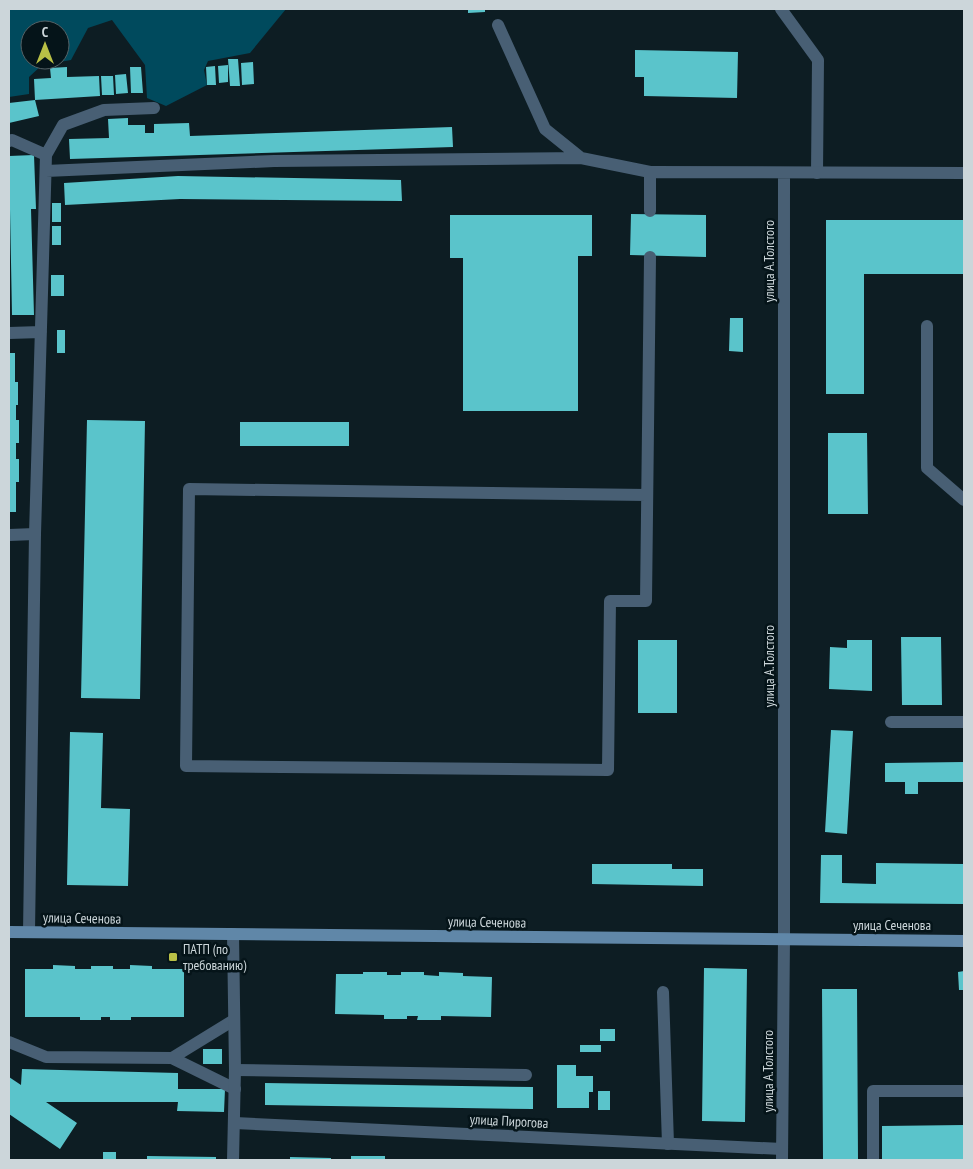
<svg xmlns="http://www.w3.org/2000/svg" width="973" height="1169" font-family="'PT Sans Narrow',sans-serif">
  <rect width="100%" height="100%" fill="#0d1d23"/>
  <path fill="#004a5d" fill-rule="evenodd" d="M9,9H286L250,53L208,61L204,70L207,85L166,106L147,98L145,65L112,20L88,28L71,60L42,65L29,77V94L9,97ZM30,30H60V60H30Z"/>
  <path fill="#5ac4cb" d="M468,9H485V12L468,13Z
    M635,50L738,52L737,98L644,96V77H635Z
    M228,59H238L240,86H230Z
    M253,62L254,84L242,85L241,63Z
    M228,65V82L219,83L218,66Z
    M215,66L216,85H207L206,67Z
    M67,67V77L99,76L100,96L35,100L34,79L51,78L50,68Z
    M130,67H141L143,93H131Z
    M126,74L128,93L116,94L115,75Z
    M101,76H113L114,95H102Z
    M35,100L39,116L9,123V103Z
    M128,118V125H145V133H154V124L189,123L190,136L452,127L453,147L70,159L69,139L109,138L108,119Z
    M34,155L36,209H31L34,315H12L9,156Z
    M178,176L401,180L402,201L180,199L65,205L64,183Z
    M52,203H61V222H52Z
    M631,214L706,215V257L630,255Z
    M450,215H592V256H578V411H463V258H450Z
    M826,220H964V274H864V394H826Z
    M52,226H61V245H52Z
    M51,275H64V296H51Z
    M730,318H743V352L729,351Z
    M57,330H65V353H57Z
    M9,353H15V382H18V405H16V420H19V443H16V459H19V482H16V512H9Z
    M87,420L145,421L140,699L81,698Z
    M240,422H349V446H240Z
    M828,433H867L868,514H828Z
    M901,637H941L942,705H902Z
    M638,640H677V713H638Z
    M847,640H872V691L829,689L830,647L847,648Z
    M831,730L853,731L847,834L825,832Z
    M70,732L103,733L101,808L130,809L128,886L67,885Z
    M964,762V782H918V794H905V782H885V763Z
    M821,855H842V883L876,884V863L964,864V904L820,903Z
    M592,864H672V869H703V886L592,884Z
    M53,965L75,966V969H91V966H113V969H130V965L152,966V969H184V1017H131V1020H110V1017H101V1020H80V1017H25V969H53Z
    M704,968L747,969L745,1122L702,1121Z
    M964,971V990H959L958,972Z
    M363,972H387V975H401V972H424V975L439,976V972L463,973V976L492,977L491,1017L441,1016V1020H417L418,1016H407V1019H384V1015L335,1014L336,974H363Z
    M822,989H857L858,1160H823Z
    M600,1029H615V1041H600Z
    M580,1045H601V1052H580Z
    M203,1049H222V1064H203Z
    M557,1065H576V1076H593V1092H589V1108H557Z
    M22,1069L178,1073V1089H225L224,1112L177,1111L178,1102H46L77,1123L60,1149L9,1114V1077L21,1085Z
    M265,1083L533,1087V1109L265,1105Z
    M598,1091H610V1110H598Z
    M964,1125V1160H882V1126Z
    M103,1152H116V1160H103Z
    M147,1156L216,1157V1160H147Z
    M351,1156H385V1160H351Z
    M290,1157L331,1158V1160H290Z"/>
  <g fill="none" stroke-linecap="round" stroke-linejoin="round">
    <path stroke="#485f74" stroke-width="12" d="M781,9L818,60L817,173
      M498,25L545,129L581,158
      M9,141L12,140L46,155L35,534L29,932
      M46,155L63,125L104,110L154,108
      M46,171L274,161L581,158L650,172
      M927,326V468L964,500
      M9,333L41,332
      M647,495L189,489L186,766L608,770L610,601H646L650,257
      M9,535L35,534
      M891,722H964
      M663,992L668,1144
      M9,1042L46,1057L172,1058L234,1020
      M172,1058L235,1089
      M235,1070L526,1075
      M873,1160V1091H964"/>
    <path stroke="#485f74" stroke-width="12" d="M650,211V172L964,173
      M233,934L235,1070L233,1160
      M235,1123L782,1149
      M782,1160L784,939V173"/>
    <path stroke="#6087a8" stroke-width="12" d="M9,932L964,941"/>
  </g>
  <rect fill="#b9c046" stroke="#051419" stroke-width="2" x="168" y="952" width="10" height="10" rx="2.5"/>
  <g text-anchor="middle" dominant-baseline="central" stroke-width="5" stroke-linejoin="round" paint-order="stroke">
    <g font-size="14" fill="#ccd6da" stroke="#051419">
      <text transform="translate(769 261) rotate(-90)">улица А.Толстого</text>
      <text transform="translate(769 666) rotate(-90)">улица А.Толстого</text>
      <text transform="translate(82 918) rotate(1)">улица Сеченова</text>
      <text transform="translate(487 922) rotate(1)">улица Сеченова</text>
      <text x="892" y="925">улица Сеченова</text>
      <text transform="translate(768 1071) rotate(-90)">улица А.Толстого</text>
      <text transform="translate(509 1121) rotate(3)">улица Пирогова</text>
    </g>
    <g font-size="14" fill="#ccd6da" stroke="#051419" text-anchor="start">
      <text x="183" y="949">ПАТП (по<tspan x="183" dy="16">требованию)</tspan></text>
    </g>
  </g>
  <rect width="973" height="1169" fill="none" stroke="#ccd6da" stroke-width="20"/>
  <g transform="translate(45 45)"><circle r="24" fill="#051419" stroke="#556266"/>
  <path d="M0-4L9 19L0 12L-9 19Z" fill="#b9c046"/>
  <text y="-8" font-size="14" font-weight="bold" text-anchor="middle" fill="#ccd6da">С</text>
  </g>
</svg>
